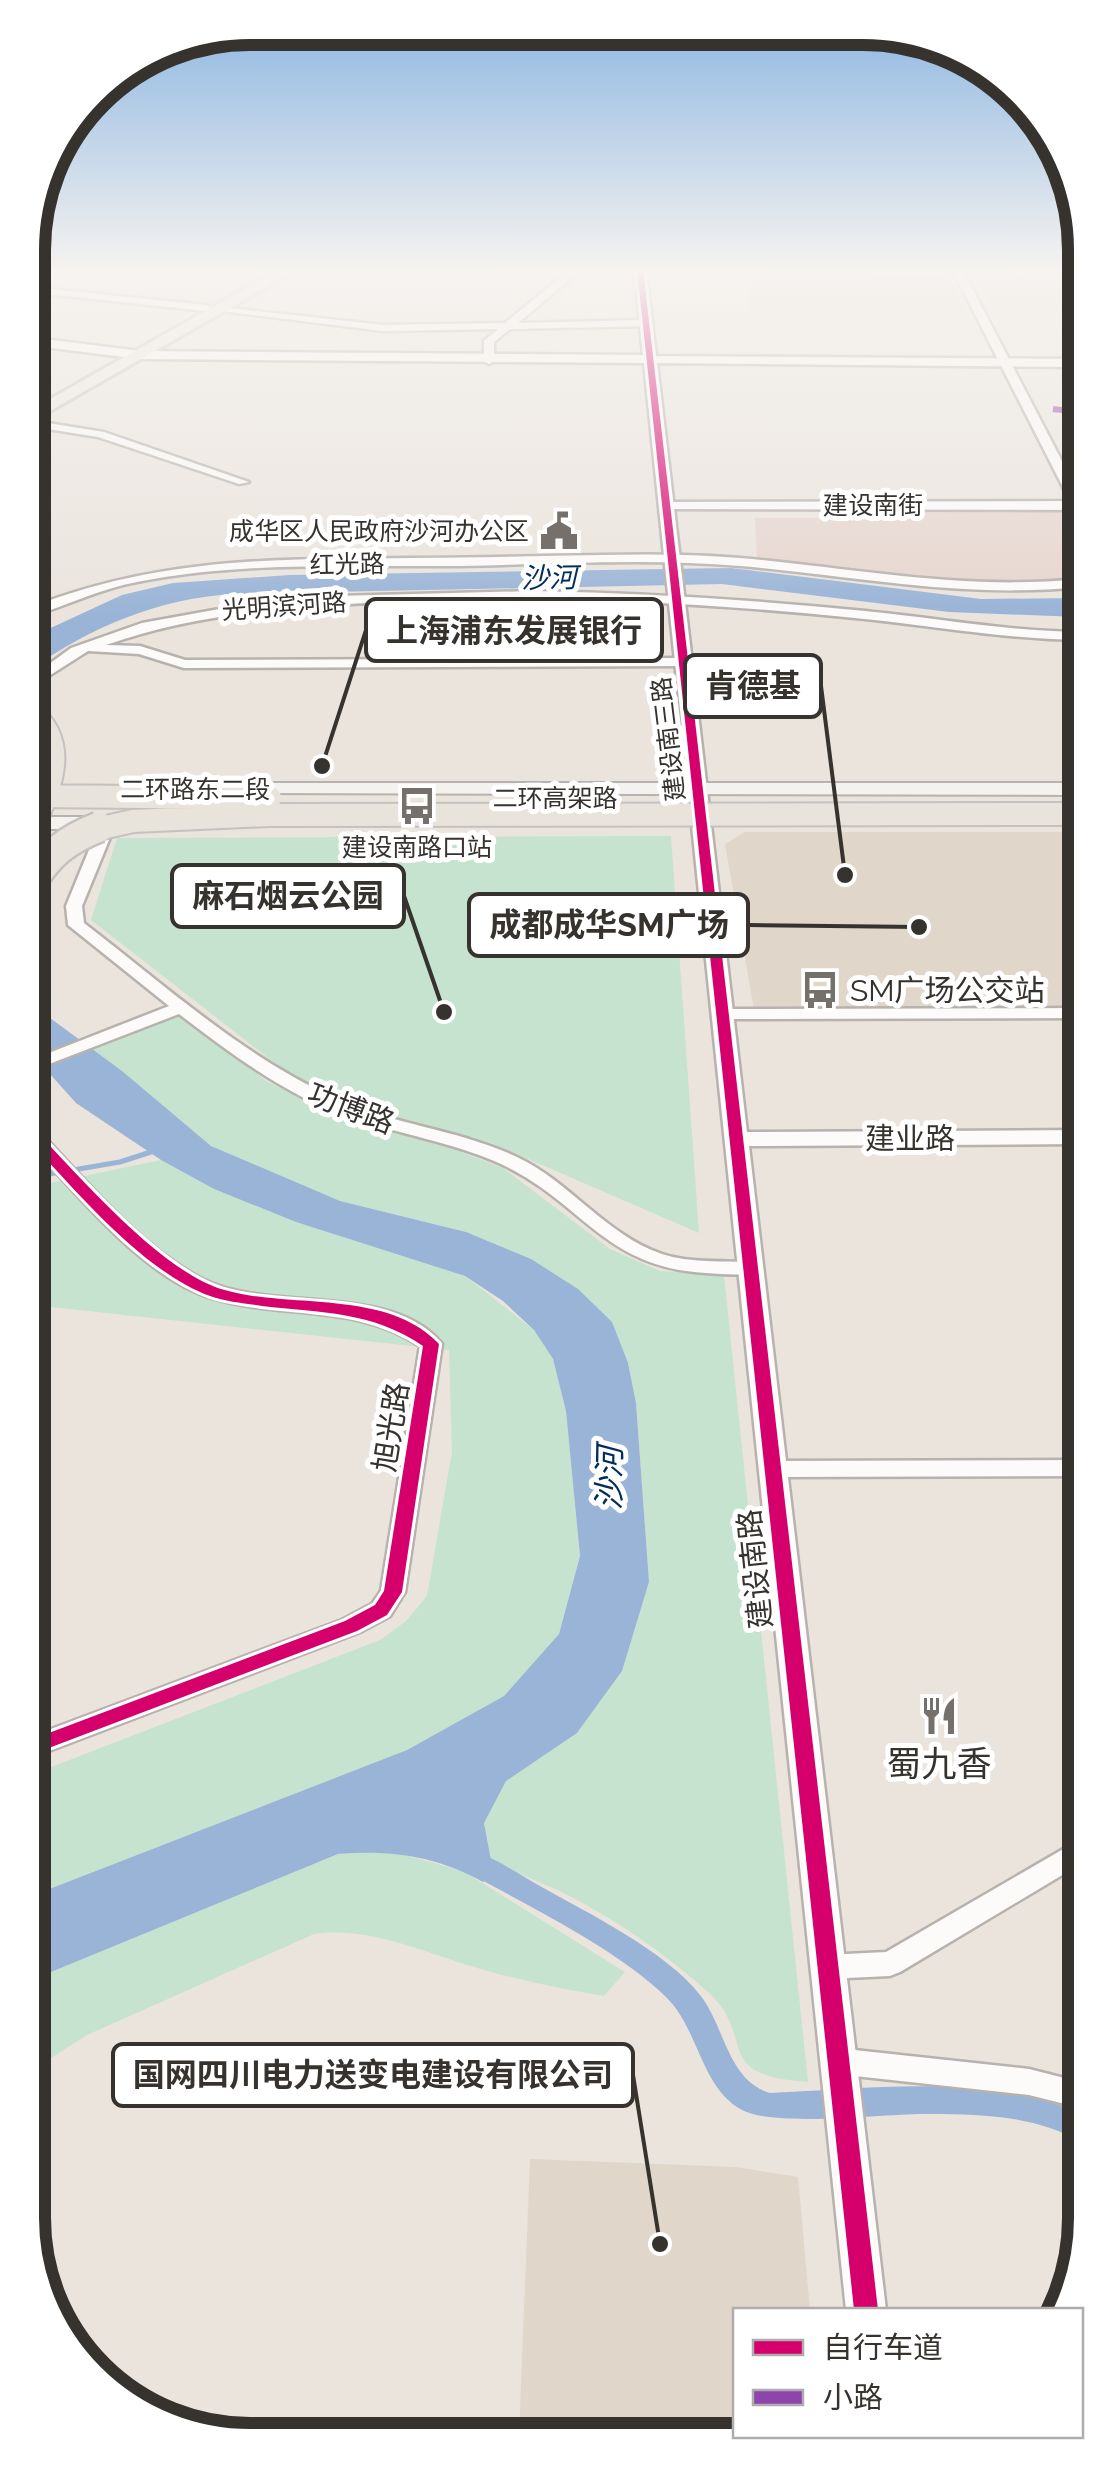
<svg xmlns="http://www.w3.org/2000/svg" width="1113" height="2468" font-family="Raleway,'Noto Sans SC',sans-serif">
  <rect width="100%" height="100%" fill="#eae4dd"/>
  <path fill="#e1d6ca" d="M972,274H1057L1078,313H995Z
    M949,277L965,311L750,310L751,278Z
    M745,832H1080L1081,1007L754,1009L725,844Z
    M530,2159L736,2167L798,2177L810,2310H736L735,2434L519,2435Z"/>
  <path fill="#e6d5ce" d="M1050,510L1067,514L1079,533V578L1017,589L757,561L755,518H827L825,511Z"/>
  <path fill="#c6e3cf" d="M671,836L699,1233L491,1143L357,1109L294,1078L91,920L117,838Z
    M176,1015L268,1082L338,1116L453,1149L503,1168L610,1249L660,1271L724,1275L808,2082C710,2076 757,2037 709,1993C665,1953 608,1914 555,1889C533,1879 511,1871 491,1860L484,1822L506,1781L577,1733L622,1671L649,1582L636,1403L628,1363L466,1232L340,1201L260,1170L211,1146L89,1050Z
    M161,1160L214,1189L296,1222L465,1276L534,1330L553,1359L566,1411L580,1556L559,1634L504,1696L407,1750L34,1895L33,1774L380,1640L406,1621L427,1596L452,1452L449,1350L32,1305L31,1187Z
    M387,1850L463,1871L625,1972L604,1996C560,1989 518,1980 474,1967C424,1952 367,1926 314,1934L87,2035L34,2069V1979L338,1854Z"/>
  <path fill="#9ab4d7" d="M731,568L981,599L1079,598V617L949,612L722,584L234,594C159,598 91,627 30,670L29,638L122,595L173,583L290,575Z
    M31,1004L122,1071L211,1146L340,1201L466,1232L531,1259L578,1289L612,1322L628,1363L636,1403L649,1582L622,1671L577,1733L506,1781L484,1823L491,1860L504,1868L483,1882C436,1856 390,1850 338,1854L34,1979V1895L407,1750L504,1696L559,1634L580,1556L566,1411L553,1359L534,1330L503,1301L465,1276L296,1222L214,1189L161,1160L76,1103L31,1053Z"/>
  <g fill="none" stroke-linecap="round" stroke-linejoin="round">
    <path stroke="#9ab4d7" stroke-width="5" d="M31,1177L120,1162L157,1150"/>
    <path fill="#9ab4d7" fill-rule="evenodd" d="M472,1850C496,1858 518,1874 540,1886C588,1913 667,1952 700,1995C725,2026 727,2080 770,2093C874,2089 987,2072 1085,2115V2142C1073,2138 1062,2132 1050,2128C1012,2115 969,2114 930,2114C885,2113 777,2128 742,2110C701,2088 699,2030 667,1998C615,1947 527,1906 462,1869L458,1861L462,1853Z"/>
    <g stroke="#b7b2ad" stroke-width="5">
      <path id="minor" d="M28,269H39L28,275Z
        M182,269H244L275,273L270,276Z
        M571,269H582L518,323L648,320L653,323L648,326L510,329L494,342V361L489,364L484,361V341L498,329L383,331L214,310L219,307L383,325L505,323Z
        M952,269H962L1079,494V510L662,509V503L666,502L1070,501Z
        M50,289L206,305L211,308L206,311L47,294Z
        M29,420L104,432L249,482L239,484L98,437L29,426Z
        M601,555C647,554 694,554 740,558C854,568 964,591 1079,579V587C964,599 855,576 741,566C648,558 554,564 461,566C353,567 244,561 137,582C99,589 66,606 29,617V608C159,557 275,559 411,558C474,558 538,556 601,555Z
        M534,591C645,593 755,600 865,611C936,618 1007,631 1079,632V640C1001,639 923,624 845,617C694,602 542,595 390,602C294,606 197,613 106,645L140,646L185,660L684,658L691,662L684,666L184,668L139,654L88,651L30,688V678L71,648L142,623L236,606L336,596Z
        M108,818L116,823L82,906L84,923C166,986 242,1056 337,1099C395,1125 460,1130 517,1157C570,1182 606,1235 662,1254C690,1263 723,1261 752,1262L762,1268L759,1272C743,1276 723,1274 706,1273C603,1267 583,1202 501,1164C452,1142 399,1134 348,1117C286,1095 231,1054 179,1014L31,1071V1060L169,1006L68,925L66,906L100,823Z
        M1081,1008V1018L724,1019L715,1014L724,1009Z
        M31,1128L38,1130C87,1182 138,1245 202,1279C267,1313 392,1282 442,1344L405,1592L390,1616L360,1632L33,1757V1736L342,1620L372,1604L381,1591L420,1346C357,1303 282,1319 212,1298C144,1278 79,1196 31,1145Z
        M1082,1460V1476L773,1477L765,1474L762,1469L765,1464L773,1461Z
        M1084,1837V1862L900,1972L890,1976L825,1979L815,1975L811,1967L815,1959L825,1955L886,1952Z
        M836,2048L1029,2069L1084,2083L1085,2109L1029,2095L836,2074L826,2070L821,2061L826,2052Z"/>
    </g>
    <g stroke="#b7b2ad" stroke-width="5">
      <path id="tertiary" d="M634,269H646L656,356L1078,359V367L657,363L747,1132L1081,1130V1144L749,1146L886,2310H846L644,363L140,359L28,345V337L140,351L643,355Z"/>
    </g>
    <g stroke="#b7b2ad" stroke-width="4">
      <path id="secondary" d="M241,783H1080V795L234,793V785Z
        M30,817H109L120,823L109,829H30Z"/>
    </g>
    <g stroke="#c4c1be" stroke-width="6">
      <path id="primary" d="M280,269H298L29,423V411Z"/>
    </g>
    <g stroke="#c4c1be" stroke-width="6">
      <path id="trunk" d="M30,722L42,729L47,754L42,776L30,783Z"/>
    </g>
    <use href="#minor" fill="#fcfbfa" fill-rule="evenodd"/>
    <use href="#tertiary" fill="#fcfbfa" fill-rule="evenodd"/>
    <use href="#secondary" fill="#f4f2ee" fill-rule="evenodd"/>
    <use href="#primary" fill="#edeae3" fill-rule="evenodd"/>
    <use href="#trunk" fill="#e8e4dc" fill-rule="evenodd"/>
    <g stroke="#c4c1be" stroke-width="26" stroke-linecap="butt">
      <path id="trunk-bridge-far1" d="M30,712C71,744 49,789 32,830
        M30,796L270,798
        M93,830L133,821L269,815L1080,814"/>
    </g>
    <g stroke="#c4c1be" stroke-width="34" stroke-linecap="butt">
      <path id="trunk-bridge" d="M30,835L33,827
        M30,885C48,854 66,840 99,827"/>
    </g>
    <use href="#trunk-bridge-far1" stroke="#e8e4dc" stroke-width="22"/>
    <use href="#trunk-bridge" stroke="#e8e4dc" stroke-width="29"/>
    <path stroke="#8e44ad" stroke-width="6" stroke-dasharray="12 6" stroke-linecap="butt" d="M1053,409L1079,412"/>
    <g stroke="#fff" stroke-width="6">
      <path id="cycleway" d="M637,269H643L878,2310H854Z
        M31,1130L36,1131C81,1178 159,1269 221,1289C288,1310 386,1288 439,1344L402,1592L387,1615L357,1631L33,1754V1739L345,1621L375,1605L384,1591L423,1346C372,1311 321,1313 262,1306C245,1303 226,1302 210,1296C144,1272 78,1193 31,1143Z"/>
    </g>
    <use href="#cycleway" fill="#d6006c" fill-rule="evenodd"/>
  </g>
  <linearGradient id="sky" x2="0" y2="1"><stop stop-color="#89b4e1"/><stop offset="0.44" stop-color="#f6f3f0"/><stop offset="1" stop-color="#f6f3f0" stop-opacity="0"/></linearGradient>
  <rect width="1113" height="615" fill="url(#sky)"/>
  <defs>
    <g id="civic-bare" transform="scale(3)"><path d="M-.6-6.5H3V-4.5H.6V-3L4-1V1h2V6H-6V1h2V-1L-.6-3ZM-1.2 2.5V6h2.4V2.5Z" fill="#75706b" stroke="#fff" stroke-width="2.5" paint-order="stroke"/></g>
    <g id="bus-bare" transform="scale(3)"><path d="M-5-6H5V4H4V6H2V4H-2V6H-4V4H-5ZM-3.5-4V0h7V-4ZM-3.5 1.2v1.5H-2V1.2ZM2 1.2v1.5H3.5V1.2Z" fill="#75706b" stroke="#fff" stroke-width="2.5" paint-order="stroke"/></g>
    <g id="restaurant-bare" transform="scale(3)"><path d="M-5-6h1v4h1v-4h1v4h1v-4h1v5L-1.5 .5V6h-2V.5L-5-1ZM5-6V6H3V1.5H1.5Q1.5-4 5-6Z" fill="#75706b" stroke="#fff" stroke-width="2.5" paint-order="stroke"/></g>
  </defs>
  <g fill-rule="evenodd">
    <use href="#civic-bare" x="559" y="531"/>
    <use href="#bus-bare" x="417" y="806"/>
    <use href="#bus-bare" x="820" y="990"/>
    <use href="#restaurant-bare" x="939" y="1716"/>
  </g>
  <g text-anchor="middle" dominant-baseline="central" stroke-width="10" stroke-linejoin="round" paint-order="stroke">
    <g font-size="25" fill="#36322e" stroke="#fff">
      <text x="873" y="505">建设南街</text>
      <text transform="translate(347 564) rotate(-1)">红光路</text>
      <text transform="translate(284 606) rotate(-4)">光明滨河路</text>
      <text transform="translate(668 739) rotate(-97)">建设南三路</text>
      <text x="195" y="789">二环路东二段</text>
      <text x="555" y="798">二环高架路</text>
    </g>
    <g font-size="25" fill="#36322e" stroke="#fff" text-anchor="end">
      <text x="529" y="531">成华区人民政府沙河办公区</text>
      <text x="417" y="847" text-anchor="middle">建设南路口站</text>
    </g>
    <g font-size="28" font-style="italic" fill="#022c5a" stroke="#fff">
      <text transform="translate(549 578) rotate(-1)">沙河</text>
    </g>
    <g font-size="30" fill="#36322e" stroke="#fff" text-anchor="start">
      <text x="850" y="990">SM广场公交站</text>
    </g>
    <g font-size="30" fill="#36322e" stroke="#fff">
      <text transform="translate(351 1108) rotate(21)">功博路</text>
      <text x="910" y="1138">建业路</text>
      <text transform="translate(391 1427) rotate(-81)">旭光路</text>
      <text transform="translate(755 1569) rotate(-96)">建设南路</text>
    </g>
    <g font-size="32" font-style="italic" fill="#022c5a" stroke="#fff">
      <text transform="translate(609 1478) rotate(-89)">沙河</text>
    </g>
    <g font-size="35" fill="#36322e" stroke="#fff">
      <text x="939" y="1763">蜀九香</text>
    </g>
  </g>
  <path d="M0 0H1113V2468H0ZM250 45H863A205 205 0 0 1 1068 250V2218A205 205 0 0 1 863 2423H250A205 205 0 0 1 45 2218V250A205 205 0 0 1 250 45Z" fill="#fff" fill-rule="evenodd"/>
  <path fill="none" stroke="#36322e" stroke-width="12" d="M250 45H863A205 205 0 0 1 1068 250V2218A205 205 0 0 1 863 2423H250A205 205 0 0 1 45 2218V250A205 205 0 0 1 250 45Z"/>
  <path fill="none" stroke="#36322e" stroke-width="4" d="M322 766L366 630M845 875L821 686M444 1012L404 896M919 927L748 925M660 2244L633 2075"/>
  <g fill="#36322e" stroke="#fff" stroke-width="4">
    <circle cx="322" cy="766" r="10"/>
    <circle cx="845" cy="875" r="10"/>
    <circle cx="444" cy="1012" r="10"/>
    <circle cx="919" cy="927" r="10"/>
    <circle cx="660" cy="2244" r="10"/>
  </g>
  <g fill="#fff" stroke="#36322e" stroke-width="4">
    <rect x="366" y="599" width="296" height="62" rx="10"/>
    <rect x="685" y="655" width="136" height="62" rx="10"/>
    <rect x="172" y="865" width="232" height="62" rx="10"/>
    <rect x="469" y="894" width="279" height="62" rx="10"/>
    <rect x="113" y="2044" width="520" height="62" rx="10"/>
  </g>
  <g font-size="32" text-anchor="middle" font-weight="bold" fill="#36322e">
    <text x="514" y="642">上海浦东发展银行</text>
    <text x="753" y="697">肯德基</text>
    <text x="288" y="907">麻石烟云公园</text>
    <text x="609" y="936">成都成华SM广场</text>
    <text x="373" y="2086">国网四川电力送变电建设有限公司</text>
  </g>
  <rect x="733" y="2308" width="350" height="130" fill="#ffffff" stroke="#afadab" stroke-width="2.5"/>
  <rect x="753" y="2340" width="50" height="15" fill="#d6006c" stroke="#afadab" stroke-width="2.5"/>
  <text x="823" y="2358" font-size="30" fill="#36322e">自行车道</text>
  <rect x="753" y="2390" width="50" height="15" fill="#8e44ad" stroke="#afadab" stroke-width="2.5"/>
  <text x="823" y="2408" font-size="30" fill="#36322e">小路</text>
</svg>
